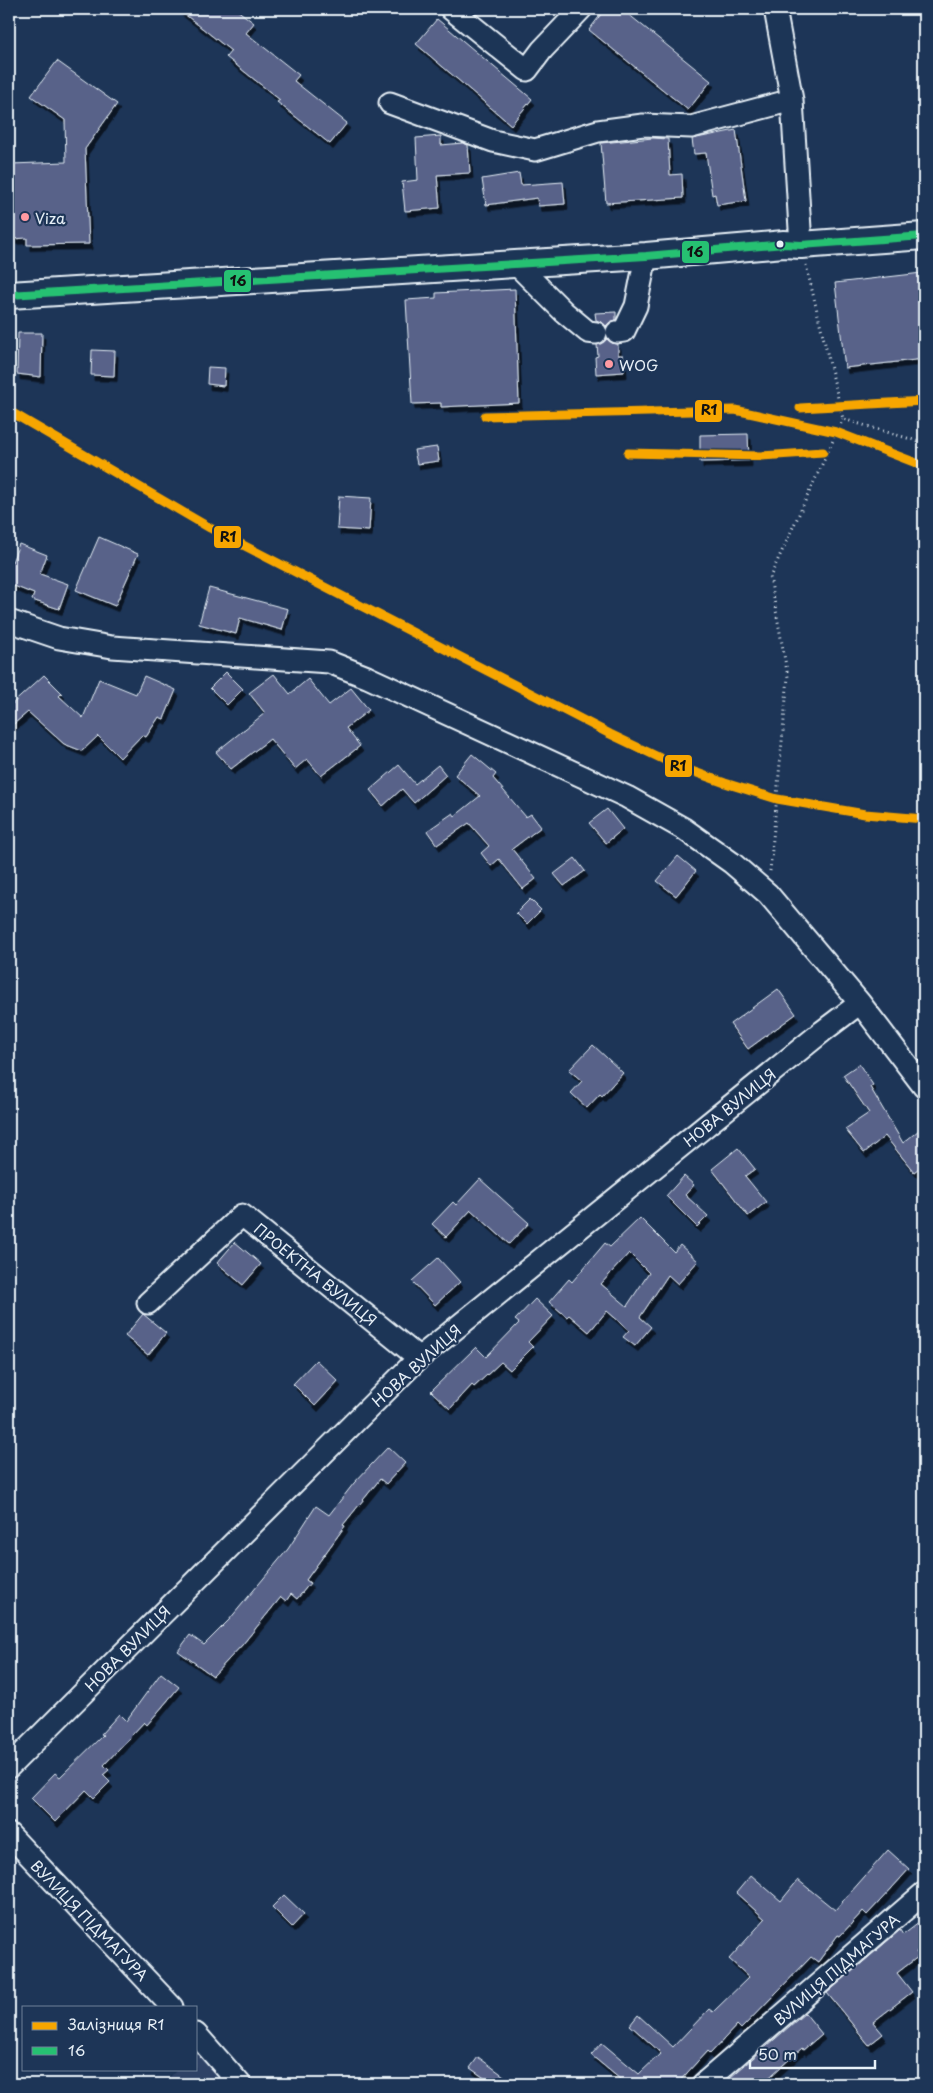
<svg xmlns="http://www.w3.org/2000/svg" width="933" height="2093" font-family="'Playpen Sans',sans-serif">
  <defs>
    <filter id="shadow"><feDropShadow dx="3" dy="5.5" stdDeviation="0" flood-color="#0009"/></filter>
  </defs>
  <rect width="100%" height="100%" fill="#1d3557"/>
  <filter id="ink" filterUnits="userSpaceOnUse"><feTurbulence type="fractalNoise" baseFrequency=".02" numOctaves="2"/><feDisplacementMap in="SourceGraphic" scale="10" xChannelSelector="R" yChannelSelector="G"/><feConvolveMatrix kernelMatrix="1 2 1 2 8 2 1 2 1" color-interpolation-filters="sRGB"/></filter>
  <g filter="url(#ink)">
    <path fill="#2f4266" d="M196,2052L225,2084H163L178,2069H196Z"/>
    <path fill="#586289" stroke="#e8f1f8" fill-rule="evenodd" filter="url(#shadow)" d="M178,9H236L254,23L246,33L299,75L294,81L347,123L330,144L277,102L280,100L226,57L231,51Z
      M605,9H622L711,81L688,110L589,30Z
      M437,19L532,99L511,125L416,44Z
      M57,61L117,104L85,149L89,244L27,245V238L13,239L11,164L66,162L65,120L31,96Z
      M736,130L746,201L717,205L715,194L712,195L706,153L694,154L692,139Z
      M441,136V145L463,143L468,145L470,173L437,175L440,208L405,211L402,182L418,180L416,138Z
      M653,138L668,139L670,175L682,174L683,198L606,203L601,143Z
      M519,173L521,185L563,182L565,204L538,206L537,198L486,205L482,179Z
      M922,273L924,359L845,368L835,283Z
      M515,289L519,403L441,407V403L412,404L406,300L436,298V293Z
      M616,312V320L610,322L606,326L603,323L596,320L595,313Z
      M18,333H42L41,377L17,374Z
      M607,339L612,343L618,344V355H623L624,372L596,374L595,357L598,356L597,345Z
      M92,350L115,351L114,376L91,375Z
      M208,367L225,368L224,386L207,384Z
      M748,434L749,461L700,462V435Z
      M437,447L439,461L417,464L414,450Z
      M339,496L371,498L369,531L337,529Z
      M99,537L138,554L115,606L76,590Z
      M19,544L47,555L40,574L68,584L59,609L32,600L34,594L9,584V560L12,562Z
      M209,588L288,609L282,630L240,618L236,634L199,624Z
      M226,672L243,689L227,705L210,688Z
      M274,674L290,694L308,679L329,705L351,688L369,710L346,728L360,746L321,776L307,759L295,769L270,739L231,769L216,752L265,713L249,693Z
      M44,675L62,693L59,696L83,718L99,679L136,694L144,676L176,690L164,719L159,717L146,737L142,735L120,758L98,736L82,751L64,744L28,712L9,728V707Z
      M472,754L496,774L493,778L526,817L531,814L541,827L512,849L536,879L523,889L499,859L491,866L481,853L489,846L469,823L437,845L427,831L453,813L455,816L480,796L455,775Z
      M399,765L415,784L438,765L446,775L414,803L402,789L383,806L370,790Z
      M607,809L623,829L606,843L589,823Z
      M678,856L696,871L676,896L657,881Z
      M575,858L585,871L564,886L554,874Z
      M530,899L541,910L527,924L516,913Z
      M778,989L796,1014L748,1049L730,1024Z
      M593,1045L623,1073L602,1096L600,1094L587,1108L571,1093L582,1081L569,1070Z
      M859,1064L873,1085L870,1087L903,1143L924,1126V1164L914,1172L885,1136L864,1153L845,1129L869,1113L843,1075Z
      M738,1148L755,1169L745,1176L766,1202L748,1216L712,1169Z
      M684,1176L694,1185L685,1195L708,1216L697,1227L666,1196Z
      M480,1179L529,1223L509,1244L471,1210L446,1237L432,1224L453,1202L456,1205Z
      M640,1218L674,1252L680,1245L698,1261L678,1284L668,1275L640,1317L651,1327L635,1346L623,1337L629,1330L607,1311L589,1332L569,1315L567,1317L549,1302L569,1279L572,1282L605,1243L610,1247ZM629,1253L649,1273L627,1306L601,1284Z
      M235,1242L261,1264L243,1285L217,1263Z
      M438,1258L460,1282L435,1305L412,1281Z
      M535,1299L553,1316L528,1342L533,1347L510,1370L501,1362L474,1387L472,1385L450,1409L431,1391L476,1347L486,1357L519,1323L515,1320Z
      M143,1314L166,1333L148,1355L125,1336Z
      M316,1360L338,1381L315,1406L293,1384Z
      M388,1447L405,1463L386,1484L380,1479L343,1525L345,1526L306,1580L310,1583L297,1599L291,1594L286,1601L281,1597L243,1644L213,1676L178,1651L190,1635L204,1645L229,1620L288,1549L316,1506L329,1515L354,1483Z
      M161,1673L179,1687L147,1725L144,1722L104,1765L109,1770L103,1775L110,1782L94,1798L86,1790L55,1822L31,1798L55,1773L60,1777L103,1735L101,1734L119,1714L126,1721Z
      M888,1850L909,1869L892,1888L867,1915L863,1911L840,1936L838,1935L818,1962L811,1957L741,2029L737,2025L710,2054L707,2051L677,2084H626L591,2055L602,2043L639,2074L661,2053L630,2025L638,2015L673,2047L709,2009L713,2012L749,1977L729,1959L765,1919L736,1893L751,1875L781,1901L798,1880L835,1910Z
      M284,1895L304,1914L292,1927L272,1907Z
      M924,1919V1945L916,1952L919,1956L897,1973L912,1992L873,2022L883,2034L869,2045L827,1993L900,1930L903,1935Z
      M805,2013L822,2034L803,2050L802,2048L762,2084H723Z
      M478,2057L515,2084H493L470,2068Z"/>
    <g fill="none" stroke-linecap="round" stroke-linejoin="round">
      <g stroke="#e8f1f8" stroke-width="25">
        <path id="minor" d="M451,9L527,70L542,50L581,9
          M775,9L792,100L801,245
          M390,103L493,141L535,150L598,131L643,125L691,127L792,100
          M516,264L564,312L588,332L596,333
          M617,332L624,331L636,306L646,256
          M9,621L59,638L112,647L329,662L367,677L627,797L684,829L732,863L768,894L860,1003L924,1087
          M148,1303L242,1215L419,1358
          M9,1767L419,1358L823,1031L860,1003
          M9,1834L172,2007
          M196,2034L240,2084
          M703,2084L924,1893"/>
      </g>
      <g stroke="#e8f1f8" stroke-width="30">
        <path id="major" d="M9,295L646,256L784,244L801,245L924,236"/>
      </g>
      <path stroke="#e8f1f8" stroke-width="3" stroke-dasharray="1 4" stroke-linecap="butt" d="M806,265L843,419L924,443
        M770,871L788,677L770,577L843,419"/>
      <use href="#minor" stroke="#1d3557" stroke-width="21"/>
      <use href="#major" stroke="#1d3557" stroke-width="26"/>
      <g stroke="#1d3557" stroke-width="11">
        <path id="bus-1" d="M9,295L646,256L784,244L801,245L924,236"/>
      </g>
      <use href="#bus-1" stroke="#26c172" stroke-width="8"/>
      <g stroke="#1d3557" stroke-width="12">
        <path id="rail-1" d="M800,408L924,401
          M9,411L210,528L610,734L675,765L725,783L777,799L865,814L924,819
          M485,416L735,410L836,432L924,466
          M628,453L761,456L823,452"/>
      </g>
      <use href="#rail-1" stroke="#f7a600" stroke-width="9"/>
    </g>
  </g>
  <g fill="#ff9aa2" stroke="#1d3557" stroke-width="2">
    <circle cx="25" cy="217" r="5"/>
    <circle cx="609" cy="364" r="5"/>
  </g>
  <circle fill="#e8f1f8" stroke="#1d3557" stroke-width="2" cx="780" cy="244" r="4.5"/>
  <g text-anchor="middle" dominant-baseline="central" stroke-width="4.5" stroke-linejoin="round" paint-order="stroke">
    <g font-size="15" fill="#e8f1f8" stroke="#1d3557" text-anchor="start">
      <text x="35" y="217">Viza</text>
      <text x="619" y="364">WOG</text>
    </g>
    <g font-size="15" fill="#e8f1f8" stroke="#1d3557">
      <text transform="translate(729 1107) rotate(-39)">НОВА ВУЛИЦЯ</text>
      <text transform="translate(316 1274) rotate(39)">ПРОЕКТНА ВУЛИЦЯ</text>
      <text transform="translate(416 1365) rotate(-42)">НОВА ВУЛИЦЯ</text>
      <text transform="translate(127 1648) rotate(-45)">НОВА ВУЛИЦЯ</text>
      <text transform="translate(90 1920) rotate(46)">ВУЛИЦЯ ПІДМАГУРА</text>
      <text transform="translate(836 1969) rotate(-41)">ВУЛИЦЯ ПІДМАГУРА</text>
    </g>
  </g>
  <g stroke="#1d3557" stroke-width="2">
    <rect x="681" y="240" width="29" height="24" rx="5" fill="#26c172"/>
    <rect x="223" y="269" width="29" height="24" rx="5" fill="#26c172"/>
    <rect x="694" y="399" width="29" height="24" rx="5" fill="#f7a600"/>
    <rect x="213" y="525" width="29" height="24" rx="5" fill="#f7a600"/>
    <rect x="664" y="754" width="29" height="24" rx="5" fill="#f7a600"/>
  </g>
  <g font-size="14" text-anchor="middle" font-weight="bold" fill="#111">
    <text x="695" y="257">16</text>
    <text x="238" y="286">16</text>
    <text x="709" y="415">R1</text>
    <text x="228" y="542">R1</text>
    <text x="678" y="771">R1</text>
  </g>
  <rect width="933" height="2093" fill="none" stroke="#1d3557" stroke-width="30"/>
  <rect x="15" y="15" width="903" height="2063" fill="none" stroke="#e8f1f8" stroke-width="2" filter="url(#ink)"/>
  <rect x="22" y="2006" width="175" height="65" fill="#1d3557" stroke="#6e8097"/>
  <rect x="32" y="2022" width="25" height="8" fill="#f7a600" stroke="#6e8097"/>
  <text x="68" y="2030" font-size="15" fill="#e8f1f8">Залізниця R1</text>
  <rect x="32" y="2047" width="25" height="8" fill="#26c172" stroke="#6e8097"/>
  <text x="68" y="2056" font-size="15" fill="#e8f1f8">16</text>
  <path d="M750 2060v8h125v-8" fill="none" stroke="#e8f1f8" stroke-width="2.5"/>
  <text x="758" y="2060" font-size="15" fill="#e8f1f8" stroke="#1d3557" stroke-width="4" paint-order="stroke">50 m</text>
</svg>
